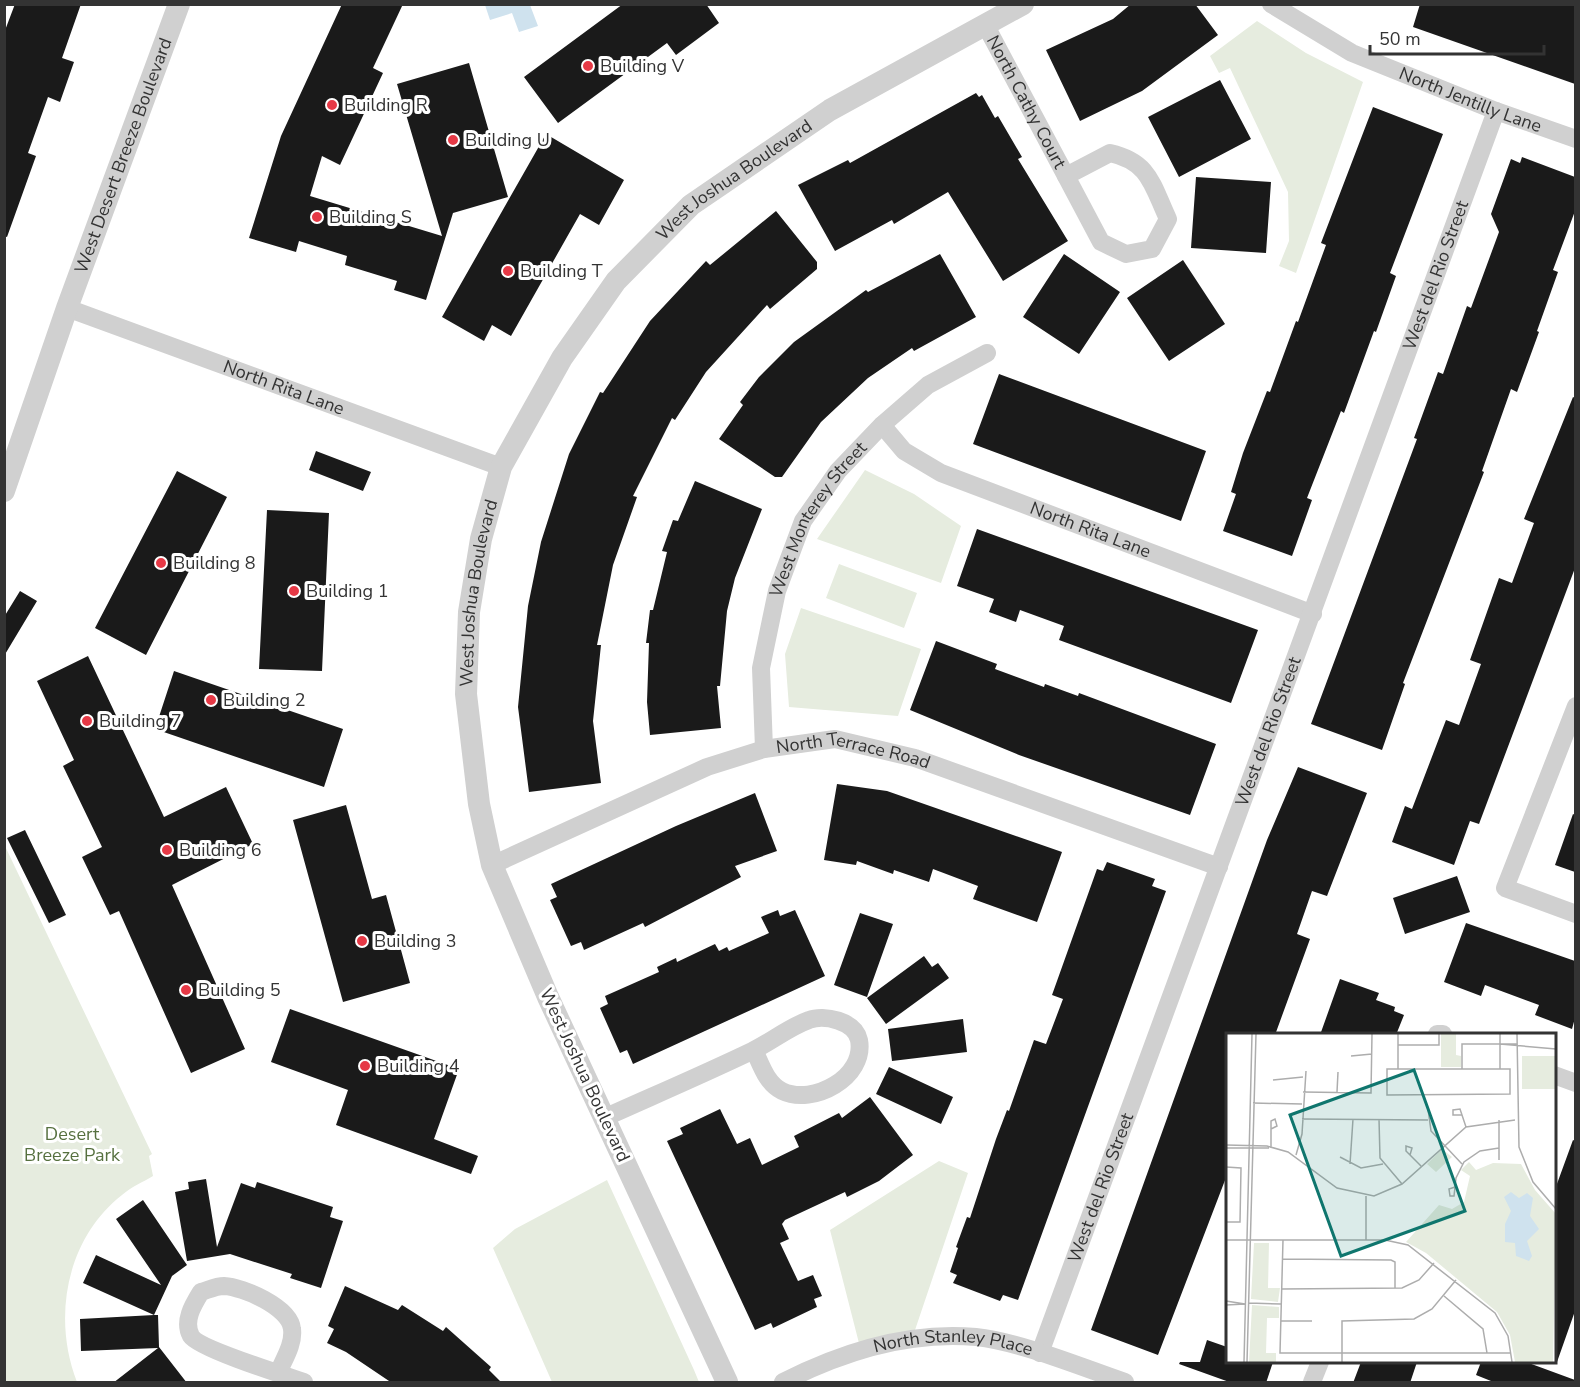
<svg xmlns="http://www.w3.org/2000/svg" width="1580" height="1387" font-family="'Nunito Sans',sans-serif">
  <rect width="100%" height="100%" fill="#fff"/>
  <path fill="#e6ecdf" d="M1257,21L1306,53L1363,82L1296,273L1279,266L1289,241L1288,192L1230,68L1219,73L1210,56Z
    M865,470L914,494L961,526L941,583L817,539Z
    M839,564L917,593L904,628L826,598Z
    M801,608L921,649L898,716L789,707L785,654Z
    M4,844L152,1154L149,1156L153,1176C143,1182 131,1187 122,1195C66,1239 52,1318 77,1382H5Z
    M939,1161L968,1173L913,1336L861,1351L830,1230Z
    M607,1180L694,1370L699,1382H552L493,1248L515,1229Z"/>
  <path fill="#cfe2ee" d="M485,5H530L538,26L519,32L512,13L490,20Z"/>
  <path fill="#1a1a1a" d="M15,4H81L62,58L74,62L60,102L48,97L28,153L36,156L7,237L4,236V33Z
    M342,4H403L373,68L383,73L340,165L322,156L310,196L442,236L397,84L469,63L508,197L453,213L426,300L394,290L397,281L345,265L347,256L299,241L296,252L249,238L281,136Z
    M623,4H706L719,23L676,55L667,43L558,123L524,77Z
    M1131,4H1195L1218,35L1142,91L1080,121L1046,50L1113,19Z
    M1420,4H1575V84L1413,27Z
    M1220,80L1251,139L1179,177L1148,117Z
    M976,93L979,97L982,95L995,118L998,116L1022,157L1018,159L1068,241L1003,281L948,192L894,224L892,220L835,251L798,185L848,160L850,163Z
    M1373,107L1443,134L1390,273L1396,276L1376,332L1374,331L1344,413L1341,411L1307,498L1312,500L1292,556L1223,531L1236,494L1231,492L1243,453L1267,391L1270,392L1296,321L1298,322L1326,245L1321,243Z
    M546,134L624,180L599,225L580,214L511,336L492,325L484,341L442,317Z
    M1522,157L1575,177V211L1553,270L1558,272L1537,331L1539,332L1517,392L1511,389L1482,471L1484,472L1403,683L1405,684L1382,750L1311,724L1417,439L1414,438L1438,372L1443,374L1467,306L1471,308L1499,232L1491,214L1511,159L1520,163Z
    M1196,177L1271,182L1266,253L1191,248Z
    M776,211L817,262V269L770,309L767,305L706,372L675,420L672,418L633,496L637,497L613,565L597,645H601L593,721L601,783L529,792L518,707L528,606L541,542L569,454L600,392L603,393L650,321L706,261L710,265Z
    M940,254L976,317L914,351L912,348L868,378L821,422L782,477H775L719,439L743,405L740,402L759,377L794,342L866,290L868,292Z
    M1064,254L1120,292L1079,354L1023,317Z
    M1183,260L1225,324L1169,361L1127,298Z
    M999,374L1206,451L1181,521L973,444Z
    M1573,397L1575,398V568L1479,824L1470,821L1454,865L1392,842L1405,806L1412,809L1446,720L1459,725L1481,664L1470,660L1499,578L1512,583L1534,523L1524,519Z
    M316,451L371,472L363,491L309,470Z
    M177,471L227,497L146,655L95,628Z
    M695,481L762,509L735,578L727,611L720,686H717L721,728L650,735L647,702L649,643H646L650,610H653L667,552L662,551L673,520L678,521Z
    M267,510L329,513L322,671L259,669Z
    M977,529L1258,630L1231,703L1059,640L1064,626L1020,610L1016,622L989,612L994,599L957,586Z
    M20,591L37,601L4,656V617Z
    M936,641L997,664L995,669L1044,687L1045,684L1078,696L1079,693L1216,744L1190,815L1019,755L910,710Z
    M88,656L164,817L226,787L253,844L172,885L245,1049L191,1073L119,911L110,915L82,857L102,847L63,766L74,760L37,681Z
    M174,671L343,729L324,787L155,729Z
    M1298,767L1367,793L1327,896L1312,891L1297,934L1310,939L1275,1035H1227V1175L1158,1355L1091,1330L1267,840Z
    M837,784L887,791L1062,852L1037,922L973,899L978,886L933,869L929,882L894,870L893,874L857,861L856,865L824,860Z
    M755,793L777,851L735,866L741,877L645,927L643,923L584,950L581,942L571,946L550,900L557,897L551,884L676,826Z
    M346,805L372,899L386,895L410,983L343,1002L293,820Z
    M1573,814L1575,815V872L1555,865Z
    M25,830L66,915L49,923L7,838Z
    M1107,862L1155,879L1152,886L1166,891L1018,1300L1003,1295L1000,1301L953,1283L957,1275L950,1272L958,1248L956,1247L967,1217L970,1218L996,1139L1007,1110L1009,1111L1034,1040L1046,1044L1063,999L1052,995L1097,869L1103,871Z
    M1457,876L1470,912L1405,934L1393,898Z
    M778,910L780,916L795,910L825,976L633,1064L627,1050L620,1053L600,1008L608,1004L605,996L659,972L657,967L676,958L677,962L715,944L719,951L727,947L729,951L769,933L761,917Z
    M860,913L893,924L867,997L834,985Z
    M1466,923L1575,961V1018L1572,1029L1535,1015L1539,1005L1485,985L1481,996L1444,982Z
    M924,956L932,967L938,963L949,978L886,1024L867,998Z
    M1340,979L1379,993L1376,1000L1395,1007L1394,1011L1404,1015L1396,1035H1320Z
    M290,1009L459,1069L434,1139L478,1156L471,1174L336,1125L348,1090L271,1062Z
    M963,1019L967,1052L892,1061L888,1029Z
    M889,1067L953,1097L941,1124L876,1094Z
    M870,1097L913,1155L879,1181L847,1197L845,1192L785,1220L782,1224L789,1239L780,1243L798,1281L813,1275L822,1296L814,1299L817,1307L773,1328L771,1323L755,1330L667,1141L683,1134L680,1128L720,1109L737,1144L750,1138L762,1165L799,1147L794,1136L839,1113L842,1118Z
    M1573,1140L1575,1141V1311L1557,1362H1554V1192Z
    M206,1179L217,1247L241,1183L255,1188L257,1182L333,1207L330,1217L343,1221L321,1288L290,1278L292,1274L230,1254L187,1261L175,1192L189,1189L188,1182Z
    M143,1200L187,1265L172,1276L154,1315H158L159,1347L187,1383H113L158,1348L81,1351L80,1319L154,1315L83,1283L96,1255L161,1285L116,1219Z
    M345,1286L398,1310L402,1305L443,1331L446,1327L491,1367L489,1370L502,1383H392L346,1352L327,1343L334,1329L328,1326Z
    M1207,1340L1227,1347V1362H1273L1266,1383H1232L1179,1364L1180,1362H1200Z
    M1361,1362H1417L1410,1383H1353Z
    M1481,1362H1526L1575,1380V1383H1496L1476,1375Z"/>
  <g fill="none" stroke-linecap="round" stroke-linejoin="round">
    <g stroke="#d0d0d0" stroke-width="18">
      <path id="s1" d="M1271,4L1352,53L1496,111L1576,139"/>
      <path id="s2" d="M986,26L1066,176"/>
      <path d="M1110,153C1150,162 1152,185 1168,219L1152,249L1126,254L1101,242L1066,176Z"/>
      <path id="s3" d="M67,308L501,467"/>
      <path id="s4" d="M882,425L904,451L941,473L1313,614"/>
      <path d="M1576,706L1505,888L1576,914"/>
      <path id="s5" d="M764,749L761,668L777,591L803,521L838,471L882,425L928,385L987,353"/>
      <path id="s6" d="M492,865L707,767L764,749L835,739L915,758L1219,867"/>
      <path d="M1437,1034H1443"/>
      <path d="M1554,1075L1576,1083"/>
      <path d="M606,1117C655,1095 704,1074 752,1051C771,1042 789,1027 809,1020C824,1014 855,1021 859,1040C866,1077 813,1106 782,1091C766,1083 761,1064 754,1050"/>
      <path id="s7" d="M1040,1353L1496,111"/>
      <path d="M278,1373C284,1359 294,1344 292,1329C290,1307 243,1287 224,1286C216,1286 208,1290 201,1292C193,1305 183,1321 191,1336C198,1348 286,1376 304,1382"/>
      <path id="s8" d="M783,1382C842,1352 909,1331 976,1337C1021,1342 1081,1367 1125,1382"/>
      <path d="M1312,1382L1320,1362"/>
    </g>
    <g stroke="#d0d0d0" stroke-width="22">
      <path id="s9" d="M4,491L67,308L179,4"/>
      <path id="s10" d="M727,1382L548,997L492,865L479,804L466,694L469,612L481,539L501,467L562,358L616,281L691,205L830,110L1023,4"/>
    </g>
  </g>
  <g fill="#e63946" stroke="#fff" stroke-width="2">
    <circle cx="588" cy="66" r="6"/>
    <circle cx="332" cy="105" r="6"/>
    <circle cx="453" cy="140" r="6"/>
    <circle cx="317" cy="217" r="6"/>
    <circle cx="508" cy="271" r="6"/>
    <circle cx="161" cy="563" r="6"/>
    <circle cx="294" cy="591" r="6"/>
    <circle cx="211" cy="700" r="6"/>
    <circle cx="87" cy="721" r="6"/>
    <circle cx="167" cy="850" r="6"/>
    <circle cx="362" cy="941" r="6"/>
    <circle cx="186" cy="990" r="6"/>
    <circle cx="365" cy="1066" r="6"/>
  </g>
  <g text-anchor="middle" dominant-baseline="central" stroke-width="6" stroke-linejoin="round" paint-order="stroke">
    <g font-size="18" fill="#333" stroke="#fff" text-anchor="start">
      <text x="600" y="66">Building V</text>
      <text x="344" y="105">Building R</text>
      <text x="465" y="140">Building U</text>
      <text x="329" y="217">Building S</text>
      <text x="520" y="271">Building T</text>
      <text x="173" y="563">Building 8</text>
      <text x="306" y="591">Building 1</text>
      <text x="223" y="700">Building 2</text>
      <text x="99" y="721">Building 7</text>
      <text x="179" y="850">Building 6</text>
      <text x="374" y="941">Building 3</text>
      <text x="198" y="990">Building 5</text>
      <text x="377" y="1066">Building 4</text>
    </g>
    <g font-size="18" fill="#333" stroke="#fff">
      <text stroke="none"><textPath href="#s1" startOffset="222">North Jentilly Lane</textPath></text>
      <text stroke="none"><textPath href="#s2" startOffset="86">North Cathy Court</textPath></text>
      <text stroke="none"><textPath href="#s9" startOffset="356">West Desert Breeze Boulevard</textPath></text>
      <text stroke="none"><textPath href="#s10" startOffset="1347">West Joshua Boulevard</textPath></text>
      <text stroke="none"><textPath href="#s7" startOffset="1148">West del Rio Street</textPath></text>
      <text stroke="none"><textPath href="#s3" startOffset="231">North Rita Lane</textPath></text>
      <text stroke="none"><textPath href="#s5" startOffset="243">West Monterey Street</textPath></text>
      <text stroke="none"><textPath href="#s4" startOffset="237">North Rita Lane</textPath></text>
      <text stroke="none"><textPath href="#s10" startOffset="843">West Joshua Boulevard</textPath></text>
      <text stroke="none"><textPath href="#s7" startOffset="662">West del Rio Street</textPath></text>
      <text stroke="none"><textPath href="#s6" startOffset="387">North Terrace Road</textPath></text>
      <text transform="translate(585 1075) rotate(65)">West Joshua Boulevard</text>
      <text stroke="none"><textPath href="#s7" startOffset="176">West del Rio Street</textPath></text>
      <text stroke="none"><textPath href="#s8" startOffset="178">North Stanley Place</textPath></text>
    </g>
    <g font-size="18" fill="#56703f" stroke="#fff">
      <text x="72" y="1134">Desert<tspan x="72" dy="21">Breeze Park</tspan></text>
    </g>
  </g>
  <g transform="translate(1226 1033)">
    <rect width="330" height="330" fill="#fff"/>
    <path d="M215,1H230V22L235,23V34H215ZM296,23H330V56H296ZM216,116L226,124L210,139L201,131ZM243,129L250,137L267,130L295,131L309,157L330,181L327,329H289L284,302L271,279L200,220L180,209L213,172L226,176L238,169L244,143L235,137ZM28,210H43L42,255H54L52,269L25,266ZM26,272L53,274V285H41L40,320H50V329H23Z" fill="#e6ecdf"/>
    <path d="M285,159L293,165L301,160L307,165L304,183L313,196L301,208L306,223L303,228L290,223L289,210L279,209V191L285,178L278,164Z" fill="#cfe2ee"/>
    <path fill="none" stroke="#adadad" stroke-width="1.5" d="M274,1V36M291,1L293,114L307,149L330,176M274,11L330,16M172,12H213V1M125,23L146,21M161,36H284V61L161,62ZM172,36V1M236,36V11H291M47,47L77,44M77,59L145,60L146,1M111,59L112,39M27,70L76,71M202,76L205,98L236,131M236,82H227V77L234,76L240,94M76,86L202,87M153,86L154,125L176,151M0,112L41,113L62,119L111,155L148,163L176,151L240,94L289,87M0,115H43M45,115V88L49,86L51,93L45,96M70,122L76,101L80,38M184,122L186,115L180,113V118L195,133M114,124L135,135L157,131M273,127V87M124,131L127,86M0,134L15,135L14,189H0M229,154L223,156L224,163H228L230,145L238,129L254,118L273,115M0,207H159L182,212L269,280L282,303L286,329M57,207L54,320H285M140,207V163M56,226L165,227L169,229V256M56,256L176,255L193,247L208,230M218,263L257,296L261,320M0,268L19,271M23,270L55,271M0,272L19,271M55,288H86M18,329L26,1M21,329L30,1M116,329V288L188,286L206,276L230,247"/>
    <path fill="#0f766e" fill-opacity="0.15" stroke="#0f766e" stroke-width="3" d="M188,37L239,178L115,223L64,82Z"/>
    <rect width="330" height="330" fill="none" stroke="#333" stroke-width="3"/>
  </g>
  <rect width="1580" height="1387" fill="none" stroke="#333333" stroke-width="12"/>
  <path d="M1370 45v9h174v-9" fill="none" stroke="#333333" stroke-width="3"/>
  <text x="1379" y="45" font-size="18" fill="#333333" stroke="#ffffff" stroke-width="4.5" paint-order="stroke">50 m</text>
</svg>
